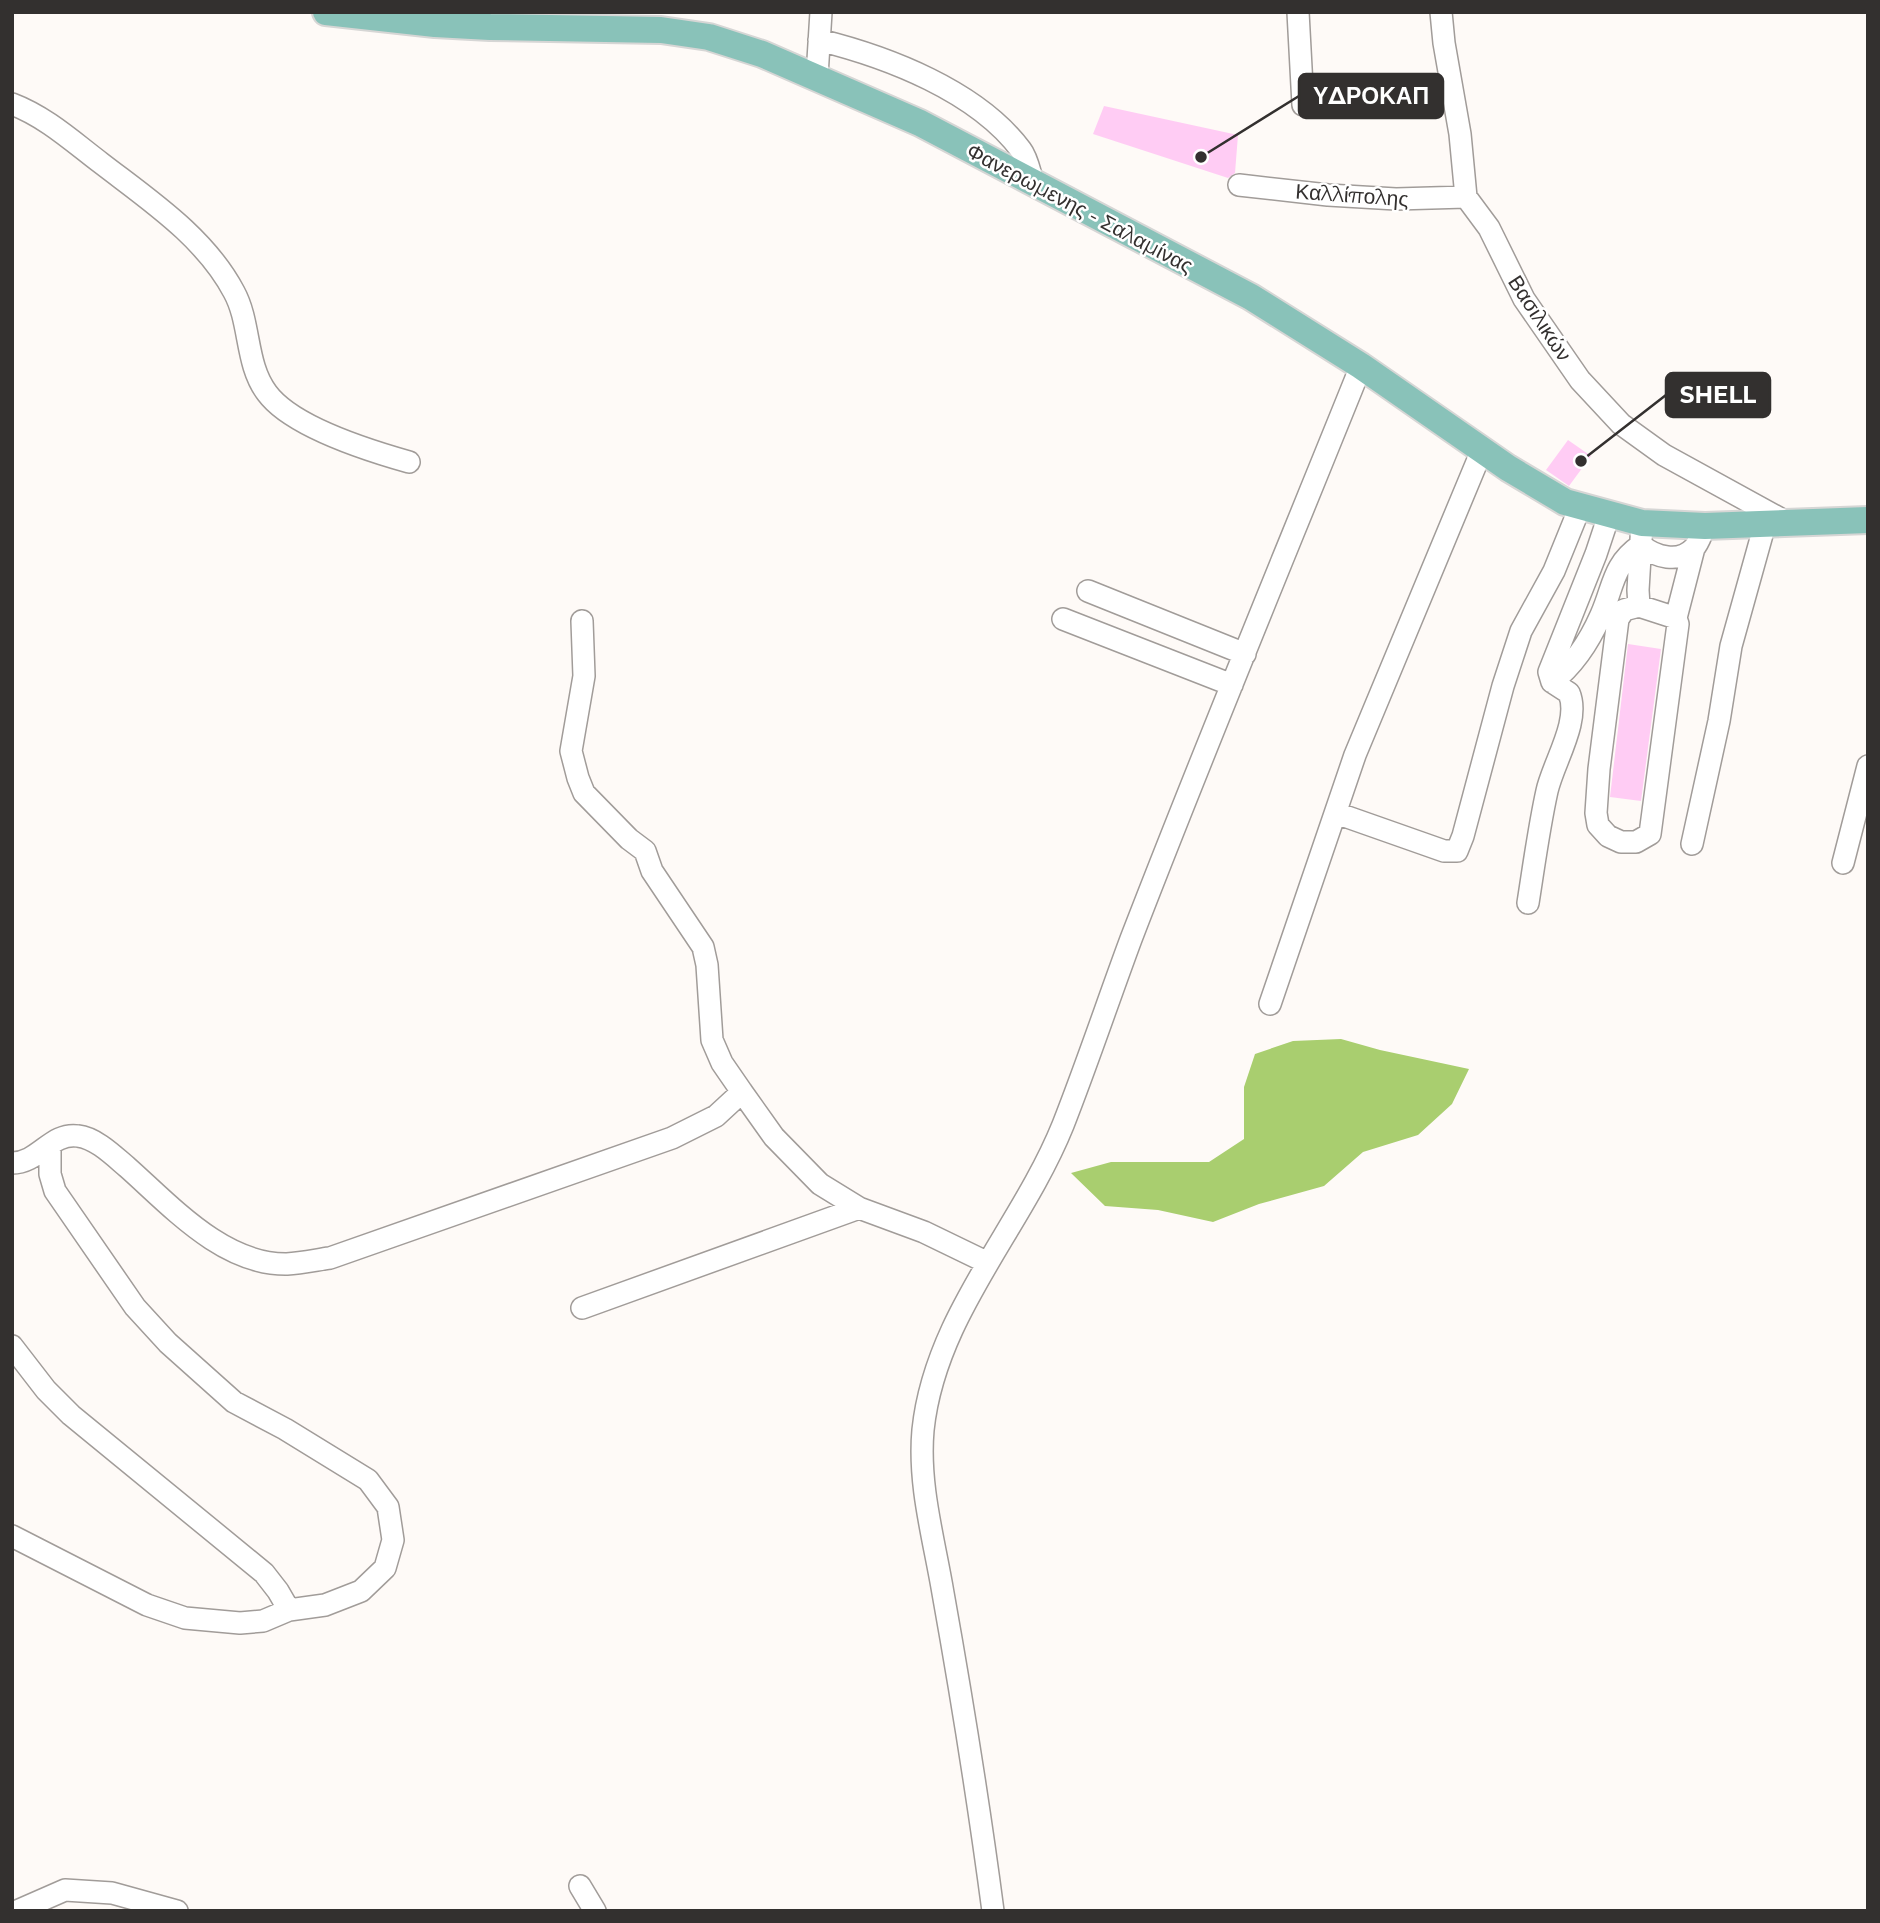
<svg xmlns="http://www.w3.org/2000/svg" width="1880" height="1923" font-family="Montserrat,sans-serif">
  <rect width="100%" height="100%" fill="#fefaf7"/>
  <path fill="#a9ce6f" d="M1341,1039L1380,1050L1469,1069L1452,1104L1418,1135L1363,1152L1324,1186L1259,1204L1213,1222L1158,1210L1105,1206L1071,1173L1111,1162H1209L1244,1139V1087L1255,1054L1293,1041Z"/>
  <path fill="#ffccf4" d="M1104,106L1238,135L1235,173L1228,178L1093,134Z
    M1568,440L1591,456L1569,486L1546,470Z
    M1628,644L1661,649L1641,801L1610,797Z"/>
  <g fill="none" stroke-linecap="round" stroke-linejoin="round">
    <g stroke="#a19c99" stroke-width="24">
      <path id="minor" d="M1298,12L1303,105
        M1441,12L1444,43L1460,134L1466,197L1489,228L1524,299L1580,380L1621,424L1664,455L1788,523
        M819,40C888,57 977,91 1021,150C1028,159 1030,174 1034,185
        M817,76L821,12
        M12,104C46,117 72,141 101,163C149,200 205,237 234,292C251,323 245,364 267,393C292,427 370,451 409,462
        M1239,185L1328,195L1396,199L1466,197
        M1088,591L1245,654
        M1639,606L1624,610L1618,619L1599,769L1596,813L1598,825L1608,836L1621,842H1636L1650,834L1678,624L1676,618L1639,606L1638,590L1642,523
        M1676,618L1694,548
        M1063,619L1232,685
        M582,621L584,676L571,751L578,778L584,793L629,839L645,851L652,871L703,947L707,965L712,1040L722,1063L742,1092
        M1552,682C1574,665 1590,640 1601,615C1614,586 1612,565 1641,545C1655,557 1679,564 1694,548C1699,543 1702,532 1705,526
        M1336,813L1444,851H1457L1463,836L1503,686L1521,631L1554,571L1580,507
        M1692,844L1719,721L1731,646L1765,524
        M1843,863L1868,766
        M1528,903C1534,865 1539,827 1547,791C1553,763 1581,721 1569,693L1552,682L1549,672L1596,554L1609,515
        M1270,1004L1355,755L1482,450
        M12,1163C39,1163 51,1132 78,1136C96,1138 114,1156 127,1167C171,1206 223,1265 287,1264C301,1263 316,1260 330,1258L672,1138L716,1116L742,1092L774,1137L820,1184L859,1208L924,1232L986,1262
        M582,1308L859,1208
        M12,1346L46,1390L71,1415L264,1573L278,1591L289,1610
        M12,1536L147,1605L185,1618L240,1623L263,1621L289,1610L325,1605L361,1591L385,1568L393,1540L388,1507L368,1480L285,1429L234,1402L168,1343L135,1307L55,1191L50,1174V1145
        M580,1886L595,1911
        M17,1911L65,1890L112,1893L177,1911
        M993,1911C979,1805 962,1699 943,1593C934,1539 918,1485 923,1430C935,1315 1021,1229 1063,1125C1087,1064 1108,1001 1131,939C1205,747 1284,557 1361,366"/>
    </g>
    <g stroke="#d6d6d5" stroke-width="30">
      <path id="major" d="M326,12L435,24L490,27L661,30L709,37L762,54L920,123L1251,297L1361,366L1508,468L1565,502L1642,523L1705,526L1868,520"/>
    </g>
    <use href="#minor" stroke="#fff" stroke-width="21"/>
    <use href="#major" stroke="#89c2b9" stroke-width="26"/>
  </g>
  <g text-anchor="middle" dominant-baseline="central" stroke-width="5" stroke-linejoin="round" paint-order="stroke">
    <g font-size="21" fill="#33302f" stroke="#fff">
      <text transform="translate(1352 195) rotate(4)">Καλλίπολης</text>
      <text transform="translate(1080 208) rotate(28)">Φανερωμενης - Σαλαμίνας</text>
      <text transform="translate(1540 318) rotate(57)">Βασιλικών</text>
    </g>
  </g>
  <path fill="none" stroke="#33302f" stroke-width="2.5" d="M1201 157L1299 96M1581 461L1666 395"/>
  <g fill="#33302f" stroke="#fff" stroke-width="2.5">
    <circle cx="1201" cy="157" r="7"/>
    <circle cx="1581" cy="461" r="7"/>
  </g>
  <g fill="#33302f" stroke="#33302f" stroke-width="2.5">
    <rect x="1299" y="74" width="144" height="44" rx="7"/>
    <rect x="1666" y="373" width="104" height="44" rx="7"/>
  </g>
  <g font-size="23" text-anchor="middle" font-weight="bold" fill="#fff">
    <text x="1371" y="104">ΥΔΡΟΚΑΠ</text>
    <text x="1718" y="403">SHELL</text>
  </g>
  <rect width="1880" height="1923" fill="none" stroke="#33302f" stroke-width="28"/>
</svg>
